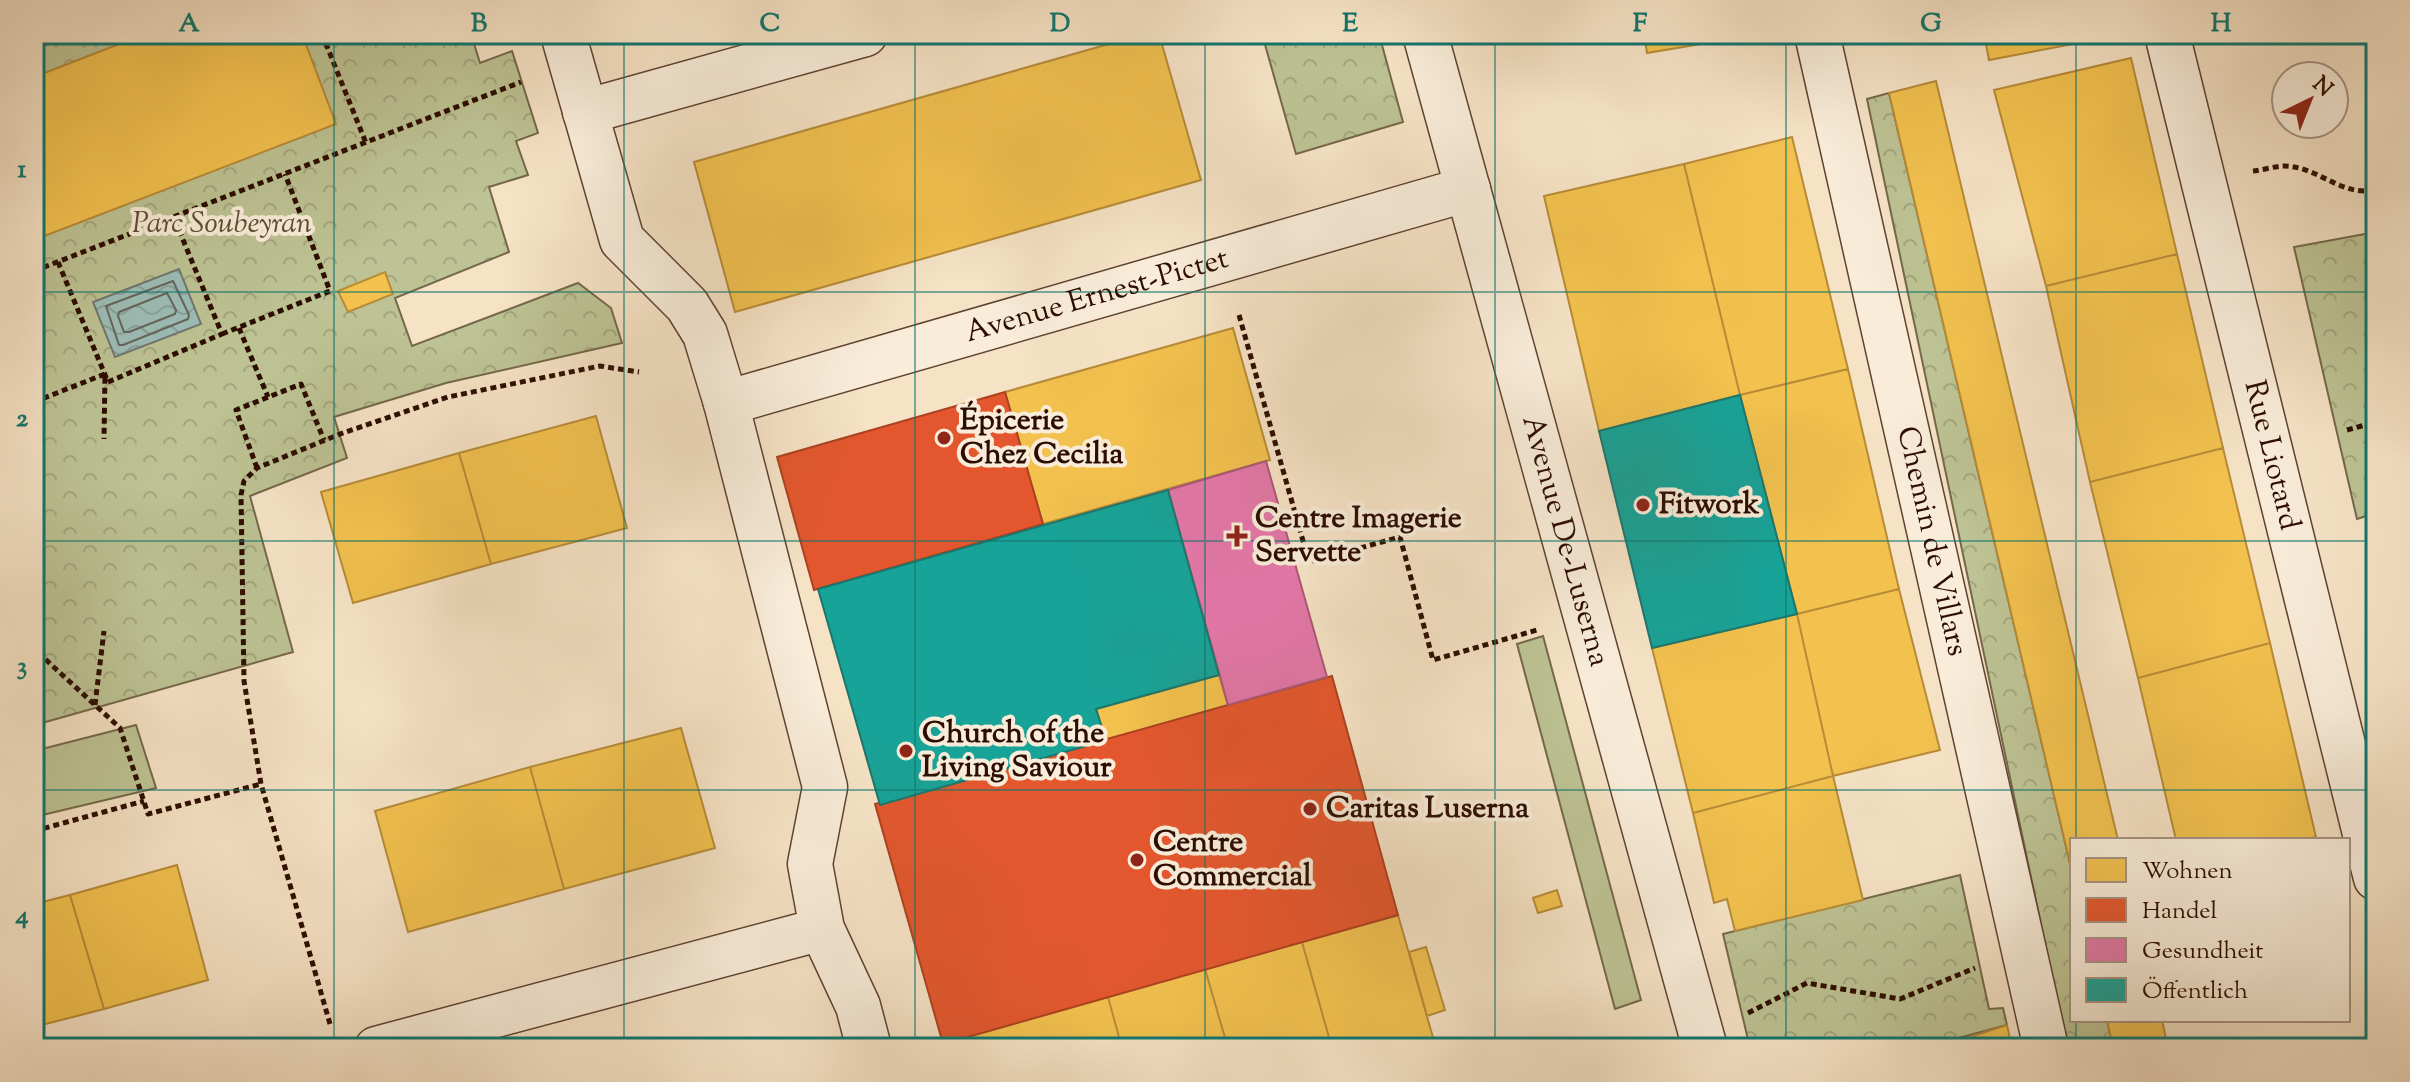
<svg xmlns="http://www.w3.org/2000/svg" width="2410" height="1082" font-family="'Sorts Mill Goudy',serif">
  <defs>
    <pattern id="forest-crowns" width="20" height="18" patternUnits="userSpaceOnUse" patternTransform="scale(2)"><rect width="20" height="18" fill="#bdc394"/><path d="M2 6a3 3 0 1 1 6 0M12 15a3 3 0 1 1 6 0" fill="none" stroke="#a3a67e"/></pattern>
    <pattern id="water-waves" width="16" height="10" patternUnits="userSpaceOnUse" patternTransform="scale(2)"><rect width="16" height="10" fill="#9dbeb8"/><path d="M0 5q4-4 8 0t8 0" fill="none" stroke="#88a29c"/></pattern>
  </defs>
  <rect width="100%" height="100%" fill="#f6e3c6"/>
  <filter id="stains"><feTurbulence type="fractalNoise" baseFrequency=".0025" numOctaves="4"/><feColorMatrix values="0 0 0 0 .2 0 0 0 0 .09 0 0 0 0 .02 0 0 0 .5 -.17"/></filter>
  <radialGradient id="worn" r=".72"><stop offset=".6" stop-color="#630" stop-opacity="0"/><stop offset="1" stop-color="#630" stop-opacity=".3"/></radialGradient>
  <path fill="#bdc394" stroke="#75684a" stroke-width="2" d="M1543,636L1641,1000L1615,1009L1517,644Z
    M136,725L156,788L34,817V751Z"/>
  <path fill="url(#forest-crowns)" stroke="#75684a" stroke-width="2" d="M34,34H471L480,63L512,51L538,133L516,141L528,175L489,187L509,252L395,298L412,346L578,283L611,308L622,343L446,383L334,417L347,458L250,496L293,652L42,723L34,704Z
    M1262,34H1379L1403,122L1296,154Z
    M1889,93L2072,872V1020H2107L2113,1048H2067L1867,99Z
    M2376,232V513L2357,519L2294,247Z
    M1960,875L1989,1009L2003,1008L2007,1025L1921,1048H1750L1723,934Z"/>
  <path fill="url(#water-waves)" stroke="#70776f" stroke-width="2" d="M179,269L201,324L115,357L93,302Z"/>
  <path fill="#f2c14e" stroke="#b78b37" stroke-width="2" d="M145,34H302L336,124L34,240V77Z
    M1144,34H1159L1201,180L735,312L694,162Z
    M1644,34H1749V36L1647,53Z
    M1984,34H2088L2089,41L1989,60Z
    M2131,58L2177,254L2046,286L1994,90Z
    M1936,81L2118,840H2072V872L1889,93Z
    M1792,137L1848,369L1740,395L1684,164Z
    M1684,164L1740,395L1599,431L1544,196Z
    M2177,254L2223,448L2090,482L2046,286Z
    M385,272L393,294L348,312L338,291Z
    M1233,328L1270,460L1043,524L1005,392Z
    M1848,369L1899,589L1797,614L1740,395Z
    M596,416L627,528L491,564L459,453Z
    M2223,448L2270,643L2138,678L2090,482Z
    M459,453L491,564L353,603L321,492Z
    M1899,589L1940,750L1833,776L1797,614Z
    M1797,614L1833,776L1693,813L1652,648Z
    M2270,643L2316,837L2304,840H2176L2138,678Z
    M1219,675L1228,705L1106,740L1096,709Z
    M681,728L715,848L564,889L530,767Z
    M530,767L564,889L408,932L375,811Z
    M1833,776L1863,900L1735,931L1727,899L1714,903L1693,813Z
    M177,865L208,980L104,1009L70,895Z
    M1557,890L1562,906L1538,913L1533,898Z
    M70,895L104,1009L34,1027V904Z
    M1398,915L1436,1048H1332L1302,942Z
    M1302,942L1332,1048H1228L1205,969Z
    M1426,947L1445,1010L1427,1016L1409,952Z
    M1205,969L1228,1048H1122L1108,997Z
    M1108,997L1122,1048H945L943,1044Z
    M2107,1020H2162L2168,1048H2113Z
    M2007,1025L2012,1048H1967L1964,1039Z"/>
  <path fill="#e4572e" stroke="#ad4120" stroke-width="2" d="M1005,392L1043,524L814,590L777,457Z
    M1332,676L1398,915L943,1044L875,804Z"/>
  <path fill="#e377a8" stroke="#ac5776" stroke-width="2" d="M1266,461L1327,677L1228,705L1168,490Z"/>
  <path fill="#17a398" stroke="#1e766b" stroke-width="2" d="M1740,395L1797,614L1652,648L1599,431Z
    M1168,490L1219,675L1096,709L1106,740L1103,741L880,805L818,589Z"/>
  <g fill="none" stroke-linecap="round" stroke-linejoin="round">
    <path stroke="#65665c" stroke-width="2" d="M173,281L189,315L188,319L123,345H119L106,306Z
      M167,293L176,310L175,314L129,332H124L118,316L119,312Z"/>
    <g stroke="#5f4232" stroke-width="45">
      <path id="pedestrian" d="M376,1048L822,929"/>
    </g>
    <g stroke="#5f4232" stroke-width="47">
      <g id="minor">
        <path d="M563,34L622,240L687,305L705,334L726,403L825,787L810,864L822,929L858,1006L869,1048"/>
        <path id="s1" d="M1425,34L1705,1048"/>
        <path id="s2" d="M1817,34L2046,1048"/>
        <path id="s3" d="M2167,34L2376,878"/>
        <path d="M585,112L865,34"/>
        <path id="s4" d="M726,403L1468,189"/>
      </g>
    </g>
    <path stroke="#2d0d01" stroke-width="5" stroke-dasharray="6 4" stroke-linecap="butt" d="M322,34L366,143
      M2368,34L2376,46
      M34,48L67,34
      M2253,171C2263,170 2275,166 2285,166C2319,167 2341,197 2376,190
      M58,262L108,382L222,334L174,218
      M34,271L521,82
      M1239,315L1309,562L1400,537L1433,660L1537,630
      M239,328L268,397
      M222,334L330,291L285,174
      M34,402L105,374L104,439
      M2347,430L2376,422
      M257,468L236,410L301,384L324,440
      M34,541L42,538
      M34,632L44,658L120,728L148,814L261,784
      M95,705L104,631
      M34,831L144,801
      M1748,1013L1807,983L1900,999L1975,968
      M330,1024L261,784L244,681L241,495L244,481L257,468L340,434L448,397L600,366L639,372"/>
    <use href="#pedestrian" stroke="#f9edda" stroke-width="42"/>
    <use href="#minor" stroke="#f9edda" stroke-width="44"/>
  </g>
  <path fill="none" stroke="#0f766e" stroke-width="2" stroke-opacity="0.55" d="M334,34V1048M624,34V1048M915,34V1048M1205,34V1048M1495,34V1048M1786,34V1048M2076,34V840M34,292H2376M34,541H2376M34,790H2376M2076,1020V1048"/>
  <g fill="#8f2418" stroke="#f9edda" stroke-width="3">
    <circle cx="944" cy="438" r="8"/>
    <circle cx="1643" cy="505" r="8"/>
    <path d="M1233 524h8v8h8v8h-8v8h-8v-8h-8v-8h8z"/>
    <circle cx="906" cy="751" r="8"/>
    <circle cx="1310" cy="809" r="8"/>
    <circle cx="1137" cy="860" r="8"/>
  </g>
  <g text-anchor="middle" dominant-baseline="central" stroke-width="8" stroke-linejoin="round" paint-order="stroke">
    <g font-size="30" font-style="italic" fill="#5f4d34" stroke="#f9edda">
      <text x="222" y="224">Parc Soubeyran</text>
    </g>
    <g font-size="30" fill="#2d0d01" stroke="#f9edda">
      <text stroke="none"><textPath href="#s4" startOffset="386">Avenue Ernest-Pictet</textPath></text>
      <text stroke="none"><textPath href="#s3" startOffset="434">Rue Liotard</textPath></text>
      <text stroke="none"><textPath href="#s1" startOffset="526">Avenue De-Luserna</textPath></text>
      <text stroke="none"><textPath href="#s2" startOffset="520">Chemin de Villars</textPath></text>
    </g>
    <g font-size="30" font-weight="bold" fill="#2d0d01" stroke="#f9edda" text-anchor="start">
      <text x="960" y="421">Épicerie<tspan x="960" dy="34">Chez Cecilia</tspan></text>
      <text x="1659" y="505">Fitwork</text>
      <text x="1255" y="519">Centre Imagerie<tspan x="1255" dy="34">Servette</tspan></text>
      <text x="922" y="734">Church of the<tspan x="922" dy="34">Living Saviour</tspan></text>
      <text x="1326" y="809">Caritas Luserna</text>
      <text x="1153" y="843">Centre<tspan x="1153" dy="34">Commercial</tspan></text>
    </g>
  </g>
  <rect width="2410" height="1082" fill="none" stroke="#f6e3c6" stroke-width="88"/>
  <rect x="2070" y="838" width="280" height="184" fill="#f9edda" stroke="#a79383" stroke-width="2"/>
  <rect x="2086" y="858" width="40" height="24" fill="#f2c14e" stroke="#a79383" stroke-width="2"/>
  <text x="2142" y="878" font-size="24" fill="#2d0d01">Wohnen</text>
  <rect x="2086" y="898" width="40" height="24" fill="#e4572e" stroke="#a79383" stroke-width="2"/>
  <text x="2142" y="918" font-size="24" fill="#2d0d01">Handel</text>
  <rect x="2086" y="938" width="40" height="24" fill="#e377a8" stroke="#a79383" stroke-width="2"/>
  <text x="2142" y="958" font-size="24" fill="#2d0d01">Gesundheit</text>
  <rect x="2086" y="978" width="40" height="24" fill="#17a398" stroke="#a79383" stroke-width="2"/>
  <text x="2142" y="998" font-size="24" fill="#2d0d01">Öffentlich</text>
  <g transform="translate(2310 100) rotate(43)"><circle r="38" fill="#f9edda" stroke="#a79383" stroke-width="2"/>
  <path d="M0-6L14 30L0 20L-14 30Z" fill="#8f2418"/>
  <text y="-12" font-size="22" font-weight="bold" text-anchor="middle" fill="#2d0d01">N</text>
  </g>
  <rect x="44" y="44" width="2322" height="994" fill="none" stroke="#0f766e" stroke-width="3"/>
  <g font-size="26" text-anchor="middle" font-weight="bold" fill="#0f766e">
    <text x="189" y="31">A</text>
    <text x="479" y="31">B</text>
    <text x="770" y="31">C</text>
    <text x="1060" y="31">D</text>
    <text x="1350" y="31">E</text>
    <text x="1640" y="31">F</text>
    <text x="1931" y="31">G</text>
    <text x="2221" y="31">H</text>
    <text x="22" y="177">1</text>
    <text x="22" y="426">2</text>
    <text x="22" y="674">3</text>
    <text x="22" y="923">4</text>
  </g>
  <rect width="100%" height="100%" filter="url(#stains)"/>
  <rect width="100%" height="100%" fill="url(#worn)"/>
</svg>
